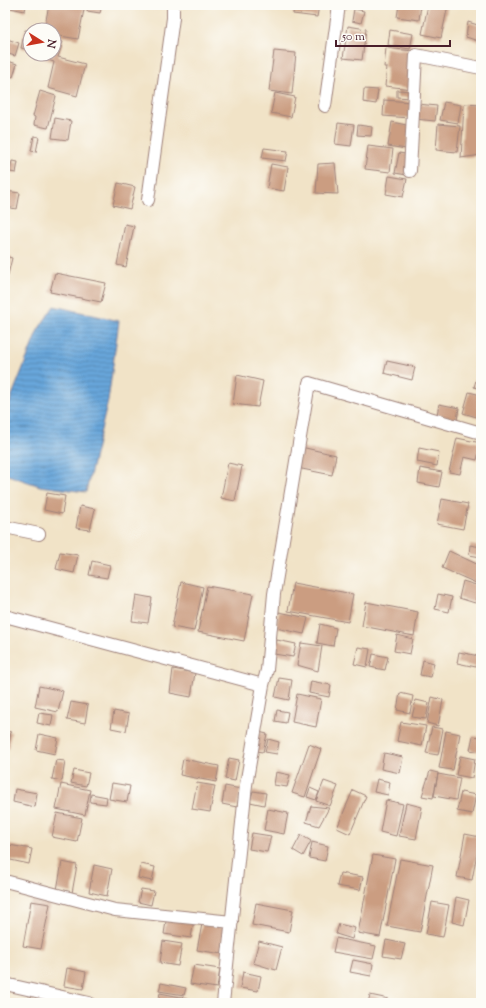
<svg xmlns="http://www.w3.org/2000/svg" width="486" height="1008" font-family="'Sorts Mill Goudy',serif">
  <defs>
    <pattern id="water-rules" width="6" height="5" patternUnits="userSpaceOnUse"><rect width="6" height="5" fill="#67a6da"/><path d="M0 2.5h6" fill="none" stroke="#5787b1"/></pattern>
  </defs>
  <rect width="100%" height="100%" fill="#fdfcf7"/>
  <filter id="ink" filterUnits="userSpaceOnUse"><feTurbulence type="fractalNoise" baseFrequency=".025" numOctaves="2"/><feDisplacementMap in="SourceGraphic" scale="8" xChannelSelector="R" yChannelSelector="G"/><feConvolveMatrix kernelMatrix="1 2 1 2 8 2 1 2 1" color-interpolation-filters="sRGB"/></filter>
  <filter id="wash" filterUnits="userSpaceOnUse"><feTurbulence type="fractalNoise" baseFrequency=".012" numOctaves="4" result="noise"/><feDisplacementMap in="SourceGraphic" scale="16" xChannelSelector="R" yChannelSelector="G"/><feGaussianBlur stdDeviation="0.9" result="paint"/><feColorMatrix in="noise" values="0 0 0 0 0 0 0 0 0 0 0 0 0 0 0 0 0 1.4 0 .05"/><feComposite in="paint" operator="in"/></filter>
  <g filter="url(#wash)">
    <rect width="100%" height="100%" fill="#f1e3c7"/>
    <path fill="url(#water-rules)" stroke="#586282" d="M54,306L119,321L108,401L86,492L40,486L5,474V423L11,398L38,330Z"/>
    <g id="blocks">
      <path fill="#cb9d81" d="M5,5H26L25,11L5,7Z
        M49,5H85L78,39L54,35V30H44Z
        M88,5H102L100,13L87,11Z
        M294,5H319L317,17L293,14Z
        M399,5H421L419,20L397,17Z
        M428,5H448L441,38L422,34Z
        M354,9L364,11L361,23L352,21Z
        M468,22L481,26V42L466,37Z
        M348,26L366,29L362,60L343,58Z
        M25,30L30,31V50L21,48Z
        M390,30L413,34L410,49L388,45Z
        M7,39L19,43L15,56L5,53V44Z
        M54,39L63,42L58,57L85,64L77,96L48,88L54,62L38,57L39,54H54Z
        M386,48L413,51L412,89L385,86L387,67H384Z
        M274,51L296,53L292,94L269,91Z
        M5,60L17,64L13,77L5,74Z
        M364,89L378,90L376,104L363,102Z
        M5,90L10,91L7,101L5,100Z
        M397,90L412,91L411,98L397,97Z
        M40,91L56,96L48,128L34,125L35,117L33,116Z
        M275,93L295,97L291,117L271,113Z
        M384,100L412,102L411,118L383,116Z
        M444,102L461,105L458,123L440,120Z
        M418,104L437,106L435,121L415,119Z
        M464,104L481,105V155L461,158Z
        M55,118L71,121L68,140L52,138Z
        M392,122L411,126L406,149L388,146Z
        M338,123L354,125L351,146L335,144Z
        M438,124L460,126L457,152L436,150Z
        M358,125L372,127L371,136L357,135Z
        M34,136L39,137L36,152L31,151Z
        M368,146L393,149L390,172L365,169Z
        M264,148L288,151L286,161L262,158Z
        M399,153L411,155L407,175L395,173Z
        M12,161L18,162L16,173L10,172Z
        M335,163L338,194L316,193L318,164Z
        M271,164L288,167L284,191L267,188Z
        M389,176L407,179L403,197L386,194Z
        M118,183L135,187L130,209L113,205Z
        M5,191L20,193L17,209L5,207Z
        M125,224L134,226L126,267L117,265Z
        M5,256L12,258L8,275L5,274Z
        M55,273L106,283L101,302L50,292Z
        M387,361L415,367L412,380L384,373Z
        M481,364V389L474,387Z
        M237,375L263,381L258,407L233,404Z
        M469,392L481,395V413L480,418L463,413Z
        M439,404L459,408L457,420L437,415Z
        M457,438L481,443L477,460L464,457L460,474L449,472Z
        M301,447L336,455L332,475L297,468Z
        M419,448L439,452L437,466L417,462Z
        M228,463L242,466L235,501L221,498Z
        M420,468L442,472L439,487L418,483Z
        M47,493L65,496L62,514L44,510Z
        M442,499L468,504L463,529L437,524Z
        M80,506L95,509L90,530L76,528Z
        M470,545L481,547V557L469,555Z
        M449,551L481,566V572L476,583L442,568Z
        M60,552L78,555L74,573L56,569Z
        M92,561L110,565L107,578L89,575Z
        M463,581L479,586L475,603L459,598Z
        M181,582L203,587L194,631L172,627Z
        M293,583L353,594L348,622L288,611Z
        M207,586L253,594L244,641L198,632Z
        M438,594L452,597L449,612L435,609Z
        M136,595L152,598L148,623L132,621Z
        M366,602L418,612L414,636L362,626Z
        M279,612L308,618L304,634L276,628Z
        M320,624L336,628L333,646L317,643Z
        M397,635L413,639L410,654L394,651Z
        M277,640L296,644L293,657L274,654Z
        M301,643L322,646L318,671L297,665Z
        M358,647L370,649L367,667L354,664Z
        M459,652L479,656L476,667L457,663Z
        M373,654L388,657L385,670L370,667Z
        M423,660L434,663L431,677L420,675Z
        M173,669L195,673L191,697L170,693Z
        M279,678L292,680L289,700L275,697Z
        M311,681L331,685L329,697L309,693Z
        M39,686L63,691L58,712L35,707Z
        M400,693L413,696L410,713L397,710Z
        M297,694L321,699L316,727L292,722Z
        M432,697L443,700L438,726L427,723Z
        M416,700L429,703L426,719L412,717Z
        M71,702L88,705L85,723L67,720Z
        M277,710L288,712L286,723L275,721Z
        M114,711L129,714L126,731L111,728Z
        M39,713L53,715L51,726L37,723Z
        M401,722L426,726L422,746L397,741Z
        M432,727L443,729L438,755L426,753Z
        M5,731L11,732L8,750H5Z
        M446,731L460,734L453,770L439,768Z
        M259,732L267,734L263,752L255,751Z
        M39,734L58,738L55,754L36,750Z
        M473,736L481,737V752L470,750Z
        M268,739L279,742L277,754L265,752Z
        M309,744L321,749L305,797L292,793Z
        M384,753L403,757L400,773L381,769Z
        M460,756L475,759L472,778L456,775Z
        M229,758L239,760L235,781L225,779Z
        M183,759L219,766L216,782L180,775Z
        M56,760L65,761L62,781L52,779Z
        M74,770L89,773L86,786L71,783Z
        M430,771L438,773L433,798L422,796Z
        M276,772L290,775L287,787L274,785Z
        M438,774L460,778L456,800L434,796Z
        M377,779L390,782L388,795L374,792Z
        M324,781L338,786L330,806L316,801Z
        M112,783L130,786L127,802L109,799Z
        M197,783L215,786L210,812L192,809Z
        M61,784L90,790L85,815L56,809Z
        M225,786L241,789L237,807L222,804Z
        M310,788L319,792L316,800L307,797Z
        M15,789L37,793L35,807L13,802Z
        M353,790L366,796L350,834L337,828Z
        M253,791L266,793L264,805L250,802Z
        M461,792L476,795L472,814L457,811Z
        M91,794L107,797L106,804L90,802Z
        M480,795H481V810H477Z
        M386,800L403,804L396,836L380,832Z
        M406,803L422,807L416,839L399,836Z
        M311,806L329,808L319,826L306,822Z
        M268,809L288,813L284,834L264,830Z
        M57,813L82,818L77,842L52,837Z
        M252,833L271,836L267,852L249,849Z
        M465,834L480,837L472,880L457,877Z
        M301,835L311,841L303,856L293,850Z
        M312,842L328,846L325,861L309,858Z
        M9,845L32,849L29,864L6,859Z
        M373,855L395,859L380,937L358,933Z
        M400,859L433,865L420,932L387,926Z
        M62,862L77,865L72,893L57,890Z
        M141,864L155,867L152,881L138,878Z
        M94,865L112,869L107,896L89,892Z
        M340,873L363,877L360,890L337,886Z
        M141,889L154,891L151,905L138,902Z
        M456,897L469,900L464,925L452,922Z
        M31,901L50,904L41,949L23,946Z
        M432,902L449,905L443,937L426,934Z
        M256,903L293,910L289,932L252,925Z
        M167,915L194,920L191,938L164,934Z
        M202,924L226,928L222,954L197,950Z
        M339,924L355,928L352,939L336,934Z
        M336,938L376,946L373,959L333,952Z
        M386,940L405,944L401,959L383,956Z
        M163,941L182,944L178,966L160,963Z
        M259,941L282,947L276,970L253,963Z
        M353,960L373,964L371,976L350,972Z
        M194,965L220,969L217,988L190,984Z
        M67,968L86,972L83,989L64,986Z
        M243,972L261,976L258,991L240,988Z
        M161,983L186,988L184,995L159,991Z
        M160,993L186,998L185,1003H158Z
        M370,995L389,999L388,1003H368Z"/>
    </g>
  </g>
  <g filter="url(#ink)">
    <use href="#blocks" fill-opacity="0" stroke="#9e8179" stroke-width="1"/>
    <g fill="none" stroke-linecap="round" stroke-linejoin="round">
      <g stroke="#9e8179" stroke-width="14">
        <path id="street" d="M325,106L339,5
          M410,171L416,55L481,68
          M148,200L173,18V5
          M5,527L39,534
          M5,616L263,685
          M5,881L115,910L232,922
          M5,984L89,1003
          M223,1003L246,785L263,685L267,670L274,594L309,383L481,433"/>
      </g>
      <use href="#street" stroke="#fff" stroke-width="12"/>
    </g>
  </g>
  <rect width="486" height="1008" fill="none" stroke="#fdfcf7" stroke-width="20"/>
  <g transform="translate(42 42) rotate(101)"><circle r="19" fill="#fdfcf7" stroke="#b5a4a5"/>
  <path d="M0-3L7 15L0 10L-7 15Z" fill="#c8321e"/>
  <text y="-6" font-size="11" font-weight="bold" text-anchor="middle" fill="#4a1f2b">N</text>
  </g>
  <path d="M336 40v6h114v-6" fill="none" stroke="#4a1f2b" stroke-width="2"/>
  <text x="342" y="40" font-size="12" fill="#4a1f2b" stroke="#fdfcf7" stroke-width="3" paint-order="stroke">50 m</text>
</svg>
